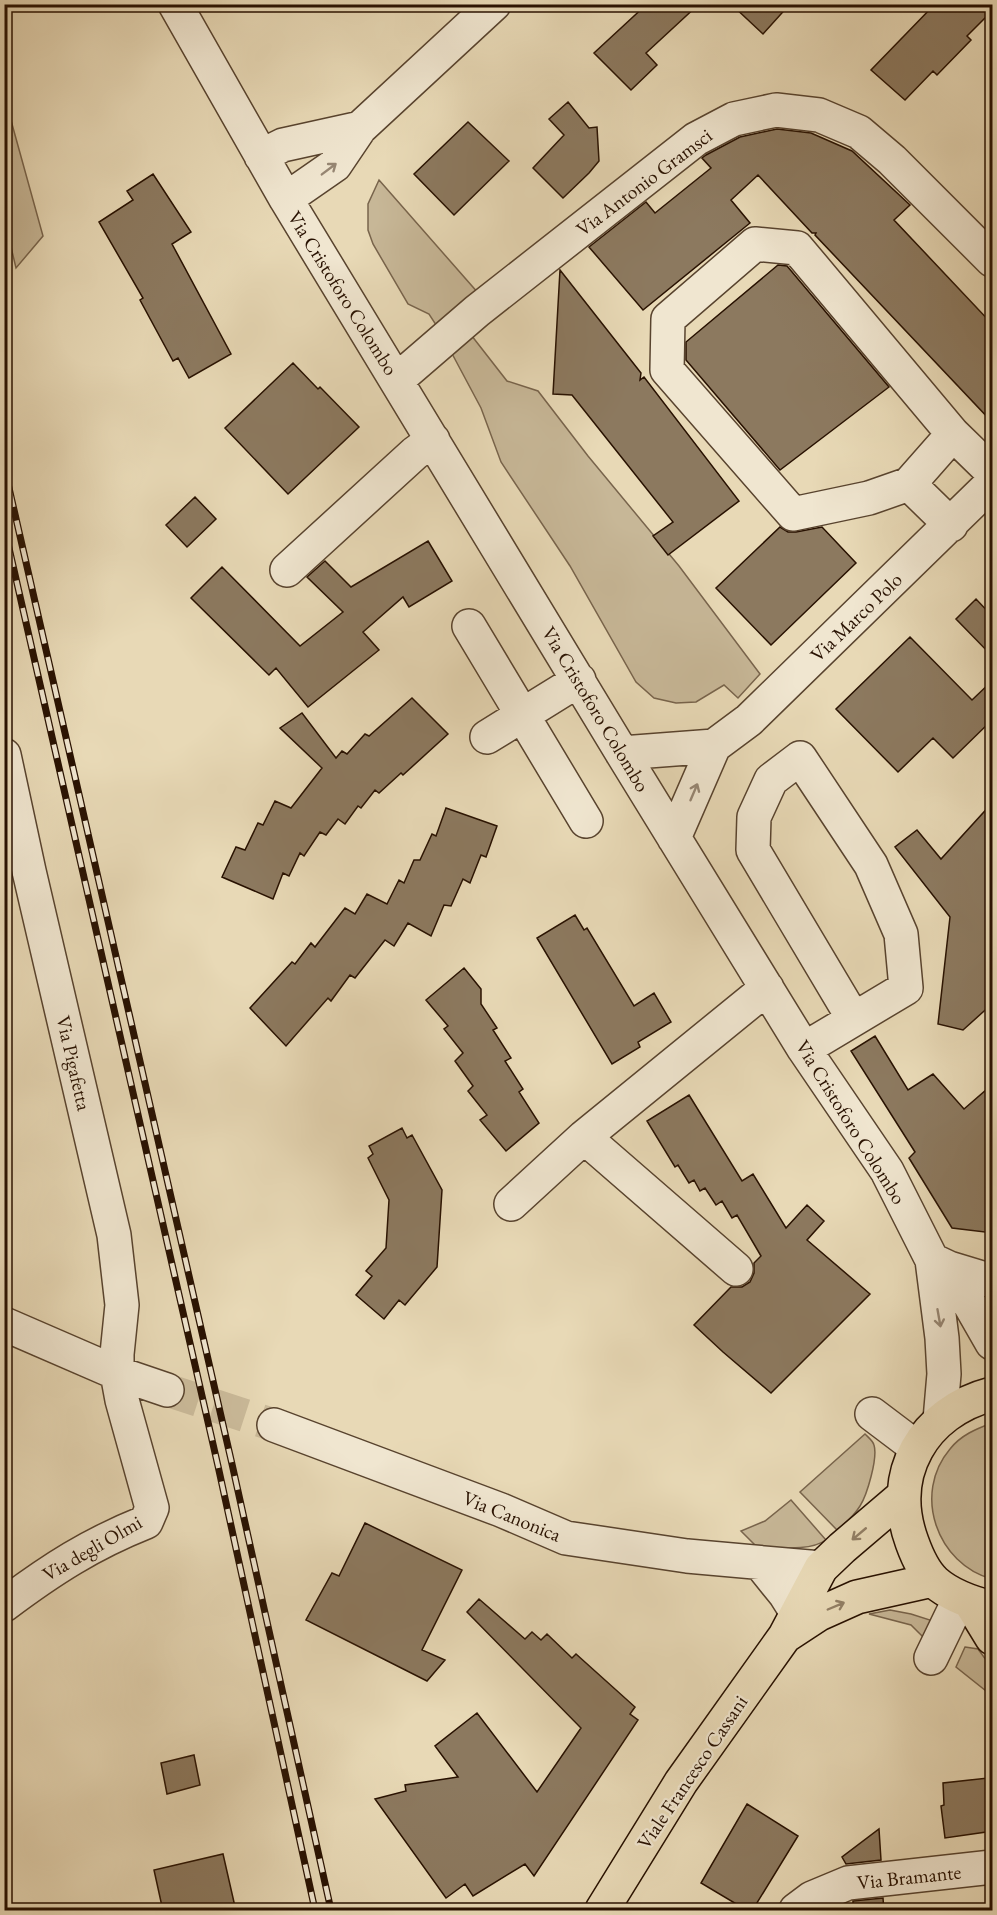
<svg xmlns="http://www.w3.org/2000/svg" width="997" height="1915" font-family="'EB Garamond',serif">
  <rect width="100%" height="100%" fill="#e8d9b6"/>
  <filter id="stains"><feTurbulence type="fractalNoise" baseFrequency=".00333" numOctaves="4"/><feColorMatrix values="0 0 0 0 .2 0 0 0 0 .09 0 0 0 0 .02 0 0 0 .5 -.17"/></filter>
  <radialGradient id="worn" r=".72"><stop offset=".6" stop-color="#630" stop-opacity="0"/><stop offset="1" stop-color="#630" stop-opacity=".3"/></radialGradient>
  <path fill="#c7b797" stroke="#78644c" stroke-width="1.5" d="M7,106L43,236L16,268L5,222L4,108Z
    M379,180L479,294L438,328L429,314L408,304L373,244L368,230V204Z
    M468,331L507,381L538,391L588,456L679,566L760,674L738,698L724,685L696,702L676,703L654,698L636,682L570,566L501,462L481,408L449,348Z
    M992,1423V1486L988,1499L992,1512V1579C937,1564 912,1494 950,1449C961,1435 976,1429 992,1423Z
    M865,1434C869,1438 873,1441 874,1445C878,1458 867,1495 860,1506C854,1516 846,1523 837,1530L800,1492Z
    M791,1500L826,1540C809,1552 777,1547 757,1547L741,1531L765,1521Z
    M890,1610L911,1614L930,1620L935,1630L930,1644L911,1625L869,1614Z
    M965,1647L978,1649L992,1668V1702L986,1691L956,1667Z"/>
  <path fill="#8c795f" stroke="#281101" stroke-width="1.5" d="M647,4H699L646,53L657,65L631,90L594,53Z
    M731,4H790L763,34Z
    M935,4H993V10L967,36L971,40L937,75L933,71L905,100L871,70Z
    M568,102L589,128L597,127L599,161L589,173L563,198L533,168L564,135L549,119Z
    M468,122L509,161L454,215L414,174Z
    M777,129L811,133L852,151L910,205L894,220L993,325V423L815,235L816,233H812L758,175L731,200L750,223L643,310L589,247L646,202L655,213L711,168L702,158L706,155L740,137Z
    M153,174L191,232L172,244L231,354L189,378L178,358L173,361L140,300L143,298L99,222L133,200L127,191Z
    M778,265L787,266L889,387L780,470L686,360V342Z
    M560,270L641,373L640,380L644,377L739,501L668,555L653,536L673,522L572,395L553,394Z
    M293,363L318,389L320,387L359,427L288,494L225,428Z
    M195,497L216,519L187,547L166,525Z
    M780,527L788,532H796L822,527L856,563L771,645L716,588Z
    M428,541L452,581L409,607L403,597L363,632L379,650L308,707L276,668L269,675L191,598L222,567L300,646L343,612L307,577L325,561L351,587Z
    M976,599L993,617V657L956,619Z
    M910,637L972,700L993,680V719L953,758L933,738L898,772L836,709Z
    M412,698L448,734L403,775L401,773L379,793L375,790L361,808L358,806L345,824L338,819L326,835L320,832L304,856L300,853L289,876L283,873L273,899L222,877L236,847L245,850L258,823L263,825L275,801L291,808L322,768L280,728L302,713L336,758L342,751L347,754L365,734L369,736Z
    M993,802V1003L963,1030L938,1024L950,917L895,847L917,830L941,859Z
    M446,808L497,826L486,857L481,855L470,883L463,879L451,906L444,905L431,936L408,923L394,946L385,940L355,978L350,975L331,1001L328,998L286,1046L250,1008L292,962L295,964L311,943L315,947L345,908L355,914L367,894L387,904L399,880L404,883L414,860H420L432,834L436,836Z
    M575,915L584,930L587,928L634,1006L654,993L671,1022L638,1042L640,1047L612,1064L537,938Z
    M464,968L481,989V1004L497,1028L493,1030L511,1058L505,1061L523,1089L519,1092L539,1123L506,1151L480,1120L487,1115L468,1091L473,1086L455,1061L463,1053L444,1029L448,1026L426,1000Z
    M875,1036L908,1090L933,1074L964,1109L993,1084V1233L952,1228L909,1158L915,1152L851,1051Z
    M689,1095L742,1181L753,1174L786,1228L807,1205L824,1221L807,1240L870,1294L771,1393L723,1352L694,1325L731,1287H742L750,1282L754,1273V1263L761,1256L737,1215L732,1218L722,1201L716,1205L705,1188L700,1191L694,1180L689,1183L678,1165L675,1167L647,1121Z
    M402,1128L407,1138L412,1135L442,1190L437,1267L405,1305L399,1300L384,1319L356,1295L372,1276L366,1271L386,1248L389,1200L368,1158L373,1154L369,1146Z
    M365,1523L462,1570L422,1650L445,1660L427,1681L306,1620L332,1573L339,1576Z
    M479,1599L525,1639L532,1632L541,1640L547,1634L572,1658L576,1654L635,1707L630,1714L638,1720L534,1876L525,1864L473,1896L465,1884L446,1898L375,1799L406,1791L405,1785L458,1777L435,1746L477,1713L537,1792L581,1728L467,1612Z
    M194,1755L200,1785L167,1794L161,1763Z
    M988,1778L993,1809V1831L945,1838L941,1806L944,1805L943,1783Z
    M747,1804L798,1836L752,1911H748L701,1883Z
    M879,1829L881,1860L846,1864L842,1857Z
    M223,1854L236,1911H163L154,1870Z
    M883,1898L884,1911H853V1901Z"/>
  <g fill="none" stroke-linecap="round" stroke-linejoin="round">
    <path stroke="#cbbb9b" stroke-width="33" stroke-dasharray="33 16" stroke-linecap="butt" d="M167,1390L274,1425"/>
    <g stroke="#58432e" stroke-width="36">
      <path id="minor" d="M175,4L286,199L622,753L804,1049L887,1171L932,1260L942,1338L944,1374L940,1420
        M261,156L283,145L360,128
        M286,199L335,165L360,128L494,4
        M397,380L477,311L696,139L734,119L776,110L819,115L859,132L892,160L992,260
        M909,484L953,434
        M951,525L909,484L869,498L793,514L667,370L668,319L755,244L797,248L953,434L992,472
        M287,570L415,453L433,440
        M469,626L586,821
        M487,737L579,680
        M622,753L714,746
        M4,755L29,871L114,1235L122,1305L117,1354V1373L122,1400L152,1508L146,1522C91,1544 52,1569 4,1605
        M674,838L714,746L749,720L992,483
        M804,1049L906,988L901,934L871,865L800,758L771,780L754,817L753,850L853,1018
        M584,1137L736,1269
        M511,1204L584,1137L767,988
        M932,1260L949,1268L992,1343
        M949,1268L992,1281
        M4,1324L117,1373L167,1390
        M872,1414L917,1448
        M274,1425L501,1510L566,1538L687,1556L821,1568
        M760,1563L785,1594L797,1613
        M931,1658L960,1598
        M796,1910L812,1898L848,1883L992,1867"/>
    </g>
    <g stroke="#281101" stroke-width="36">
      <path id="major" d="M992,1394C923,1412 887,1474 912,1542C917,1556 924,1572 935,1582C951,1596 972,1603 992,1608
        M970,1602L992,1638
        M787,1635L819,1614L857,1597L933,1580
        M602,1910L681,1782L785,1636L821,1568L842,1548L903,1496"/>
    </g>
    <use href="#minor" stroke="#f0e6d0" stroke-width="33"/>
    <use href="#major" stroke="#e8d9b6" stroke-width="33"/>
    <g stroke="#281101" stroke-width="7">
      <path id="rail" d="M4,466L232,1464L331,1910
        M4,526L218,1466L315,1910"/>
    </g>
    <use href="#rail" stroke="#f0e6d0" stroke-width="4.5" stroke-dasharray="14" stroke-linecap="butt"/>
  </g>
  <defs><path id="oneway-shaft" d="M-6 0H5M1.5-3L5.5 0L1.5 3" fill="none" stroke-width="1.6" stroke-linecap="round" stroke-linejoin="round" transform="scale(1.5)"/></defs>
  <g stroke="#968673">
    <use href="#oneway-shaft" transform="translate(329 169) rotate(-37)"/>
    <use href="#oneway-shaft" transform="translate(694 792) rotate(-67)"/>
    <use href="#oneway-shaft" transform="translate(939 1318) rotate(80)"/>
  </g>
  <g stroke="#927f65">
    <use href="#oneway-shaft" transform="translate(859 1534) rotate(140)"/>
    <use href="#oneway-shaft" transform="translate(836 1606) rotate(-23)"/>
  </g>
  <g text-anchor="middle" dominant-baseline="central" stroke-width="4.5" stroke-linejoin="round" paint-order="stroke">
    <g font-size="20" fill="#281101" stroke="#f0e6d0">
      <text transform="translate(644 182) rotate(-37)">Via Antonio Gramsci</text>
      <text transform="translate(343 293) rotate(58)">Via Cristoforo Colombo</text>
      <text transform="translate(856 617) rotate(-44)">Via Marco Polo</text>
      <text transform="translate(596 709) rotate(59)">Via Cristoforo Colombo</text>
      <text transform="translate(74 1063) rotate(77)">Via Pigafetta</text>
      <text transform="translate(851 1122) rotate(58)">Via Cristoforo Colombo</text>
      <text transform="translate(512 1516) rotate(22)">Via Canonica</text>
      <text transform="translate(92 1548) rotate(-30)">Via degli Olmi</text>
      <text transform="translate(692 1772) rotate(-56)">Viale Francesco Cassani</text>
      <text transform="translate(909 1877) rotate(-6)">Via Bramante</text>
    </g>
  </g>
  <rect width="997" height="1915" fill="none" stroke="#e8d9b6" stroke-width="24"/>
  <rect x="6" y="6" width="985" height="1903" fill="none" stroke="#281101" stroke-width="3"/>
  <rect x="12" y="12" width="973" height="1891" fill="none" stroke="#281101" stroke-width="1.5"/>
  <rect width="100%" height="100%" filter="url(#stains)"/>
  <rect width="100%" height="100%" fill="url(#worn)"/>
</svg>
